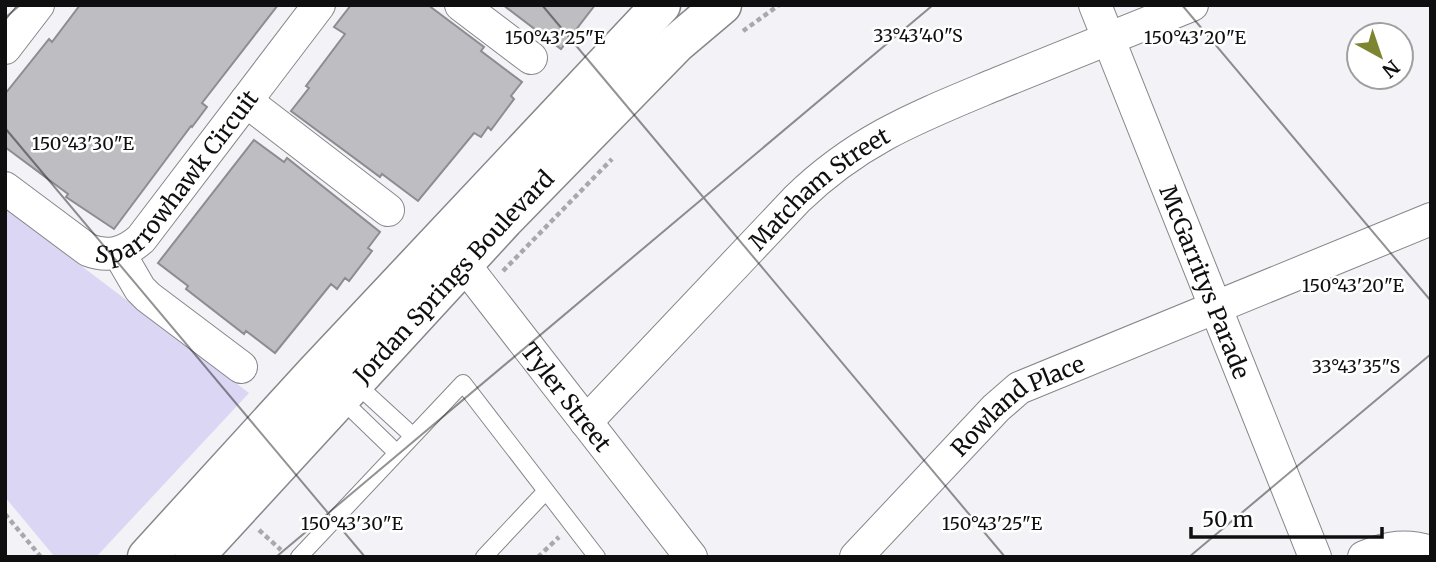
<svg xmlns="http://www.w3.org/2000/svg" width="1436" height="562" font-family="Merriweather,serif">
  <rect width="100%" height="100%" fill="#f3f2f7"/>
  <path fill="#dbd6f4" d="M5,208L249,393L97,556H54L5,497Z"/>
  <path fill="#bebdc1" stroke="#8d8c90" stroke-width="2" d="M80,5H278L202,103L207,107L192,127L191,126L114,229L66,197L68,194L5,147V94L49,39L52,42Z
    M351,5H428L484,47L481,51L522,82L511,96L514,99L491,130L488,127L481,137L474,133L418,201L382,174L380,177L291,111L309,88L306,86L345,34L334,27Z
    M503,5H595L561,49Z
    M254,140L284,162L287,158L380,232L368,248L372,251L349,281L345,278L337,289L331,284L275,353L246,331L244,334L186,289L188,286L158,263Z"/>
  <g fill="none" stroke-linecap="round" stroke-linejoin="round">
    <g stroke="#87868a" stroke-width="18">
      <path id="service" d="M354,382L413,436
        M338,396L397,453
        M299,557L463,383L597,557
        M484,557L545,492"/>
    </g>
    <g stroke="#87868a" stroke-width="34">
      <g id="minor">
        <path d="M461,5L531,58"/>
        <path id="s1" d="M1095,5L1315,557"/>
        <path d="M5,48L38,5"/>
        <path d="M246,101L388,210"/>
        <path id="s2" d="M5,188L88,250C109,258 125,253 141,239L319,5"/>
        <path id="s3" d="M449,245L691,557"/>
        <path d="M119,253L140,289L148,297L241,367"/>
        <path id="s4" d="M586,422L797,199C860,138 920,116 999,83C1063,57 1127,31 1192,5"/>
        <path id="s5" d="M856,557L996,408L1019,388L1431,219"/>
        <path d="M1364,557C1389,547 1406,544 1431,552"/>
      </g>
    </g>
    <g stroke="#87868a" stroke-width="41">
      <g id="tertiary">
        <path d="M147,557L314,374L661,5"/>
        <path id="s6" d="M194,557L504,220L677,43L722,5"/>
      </g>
    </g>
    <path stroke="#a9a9ac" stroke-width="4.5" stroke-dasharray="5 3.5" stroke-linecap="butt" d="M743,31L779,5
      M503,271L612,159
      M5,514L41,557
      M259,530L281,550
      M538,557L559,537"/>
    <use href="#service" stroke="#fff" stroke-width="16"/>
    <use href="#minor" stroke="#fff" stroke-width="32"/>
    <use href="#tertiary" stroke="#fff" stroke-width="38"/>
  </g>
  <path fill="none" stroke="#0f0f10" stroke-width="2" stroke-opacity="0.45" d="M542,5L1005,557M1182,5L1431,301M5,18L20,5M5,128L365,557M276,557L933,5M1189,557L1431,354"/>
  <g text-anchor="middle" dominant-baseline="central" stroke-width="5" stroke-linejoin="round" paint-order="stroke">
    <g font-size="23" fill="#0f0f10" stroke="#fff">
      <text stroke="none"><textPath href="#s2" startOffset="228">Sparrowhawk Circuit</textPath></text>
      <text stroke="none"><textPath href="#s4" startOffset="331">Matcham Street</textPath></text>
      <text stroke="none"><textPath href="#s6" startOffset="382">Jordan Springs Boulevard</textPath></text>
      <text stroke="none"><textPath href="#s1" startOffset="298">McGarritys Parade</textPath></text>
      <text stroke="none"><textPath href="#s3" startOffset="192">Tyler Street</textPath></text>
      <text stroke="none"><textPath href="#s5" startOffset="224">Rowland Place</textPath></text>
    </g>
  </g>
  <g font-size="18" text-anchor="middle" fill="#0f0f10" stroke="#fff" stroke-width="5" stroke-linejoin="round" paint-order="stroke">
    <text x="918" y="42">33°43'40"S</text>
    <text x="1195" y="44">150°43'20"E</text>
    <text x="555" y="44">150°43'25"E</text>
    <text x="83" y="150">150°43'30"E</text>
    <text x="1353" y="292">150°43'20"E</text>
    <text x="1356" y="373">33°43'35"S</text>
    <text x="352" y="530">150°43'30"E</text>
    <text x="992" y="530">150°43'25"E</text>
  </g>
  <rect width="1436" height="562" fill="none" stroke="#0f0f10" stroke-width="14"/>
  <g transform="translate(1380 56) rotate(140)"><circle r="33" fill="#ffffff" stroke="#9f9f9f" stroke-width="2"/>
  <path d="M0-5L12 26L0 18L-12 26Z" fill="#7e8531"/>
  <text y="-10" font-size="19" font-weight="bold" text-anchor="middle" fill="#0f0f10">N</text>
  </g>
  <path d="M1191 527v10h191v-10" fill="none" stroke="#0f0f10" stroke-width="3.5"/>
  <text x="1202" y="527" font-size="21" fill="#0f0f10" stroke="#ffffff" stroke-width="5" paint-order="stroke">50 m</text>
</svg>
